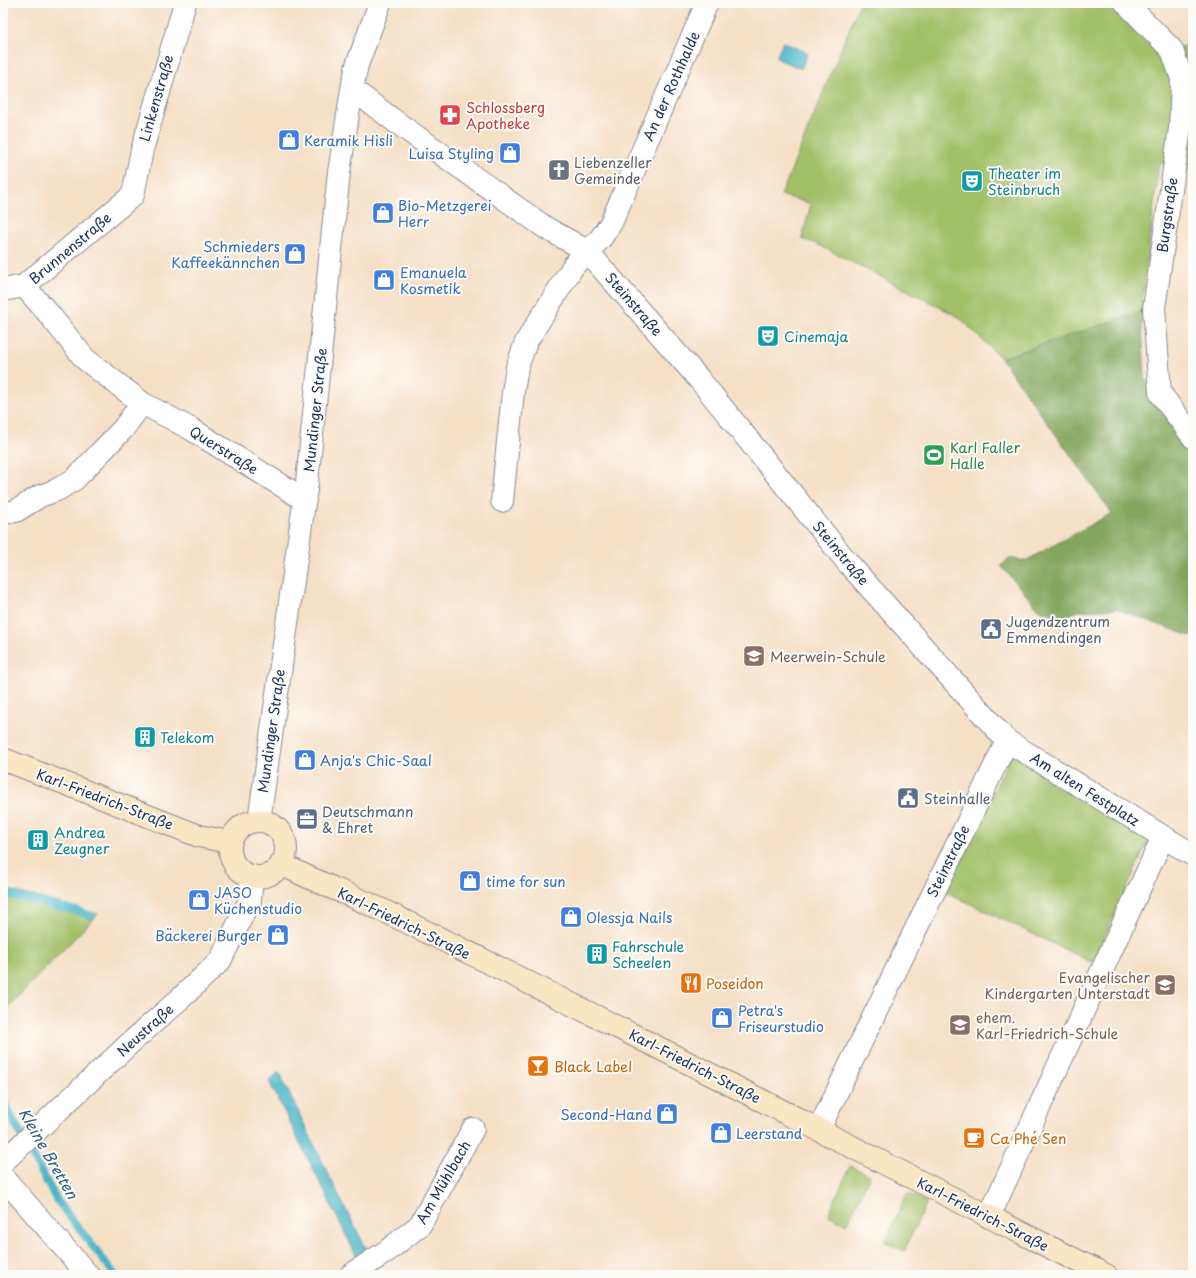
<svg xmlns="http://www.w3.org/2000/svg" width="1196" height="1278" font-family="'Playpen Sans',sans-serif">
  <rect width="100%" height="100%" fill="#fdfcf7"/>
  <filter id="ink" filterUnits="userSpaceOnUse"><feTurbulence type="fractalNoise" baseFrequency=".025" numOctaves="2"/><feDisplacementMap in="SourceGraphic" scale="8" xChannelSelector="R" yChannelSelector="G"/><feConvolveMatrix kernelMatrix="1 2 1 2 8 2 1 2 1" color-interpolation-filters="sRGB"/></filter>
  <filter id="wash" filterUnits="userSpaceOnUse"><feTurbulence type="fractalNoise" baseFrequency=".012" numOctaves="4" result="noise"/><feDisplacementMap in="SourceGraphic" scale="16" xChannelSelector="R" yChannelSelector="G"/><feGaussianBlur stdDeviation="0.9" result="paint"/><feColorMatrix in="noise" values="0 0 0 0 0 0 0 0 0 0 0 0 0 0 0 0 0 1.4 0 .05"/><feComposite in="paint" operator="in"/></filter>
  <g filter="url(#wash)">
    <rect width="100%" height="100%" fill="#f5dfc5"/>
    <path fill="#a2c067" stroke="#5e7862" d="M860,3H1109L1137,34L1154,50H1172L1190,44L1193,38V171L1159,163L1141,312L1001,358L959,317L817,244L802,239L811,204L781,195Z
      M1012,754L1149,839L1093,963L944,891Z
      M3,888L98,914L3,1012Z
      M850,1166L870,1175L847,1224L828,1215Z
      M907,1193L927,1202L904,1251L885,1242Z"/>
    <path fill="#81a65c" stroke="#4e6a5d" d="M1141,312L1145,376L1155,404L1189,448L1193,451V637L1116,609L1078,611L1063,617L1039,610L1001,566L1009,558L1025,561L1112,513L1001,358Z"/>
    <path fill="#4ab5c7" stroke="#327292" d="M783,42L808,53L801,69L776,58Z
      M279,1072L344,1206L380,1275H366L269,1081Z"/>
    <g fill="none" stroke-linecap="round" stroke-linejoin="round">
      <path stroke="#4ab5c7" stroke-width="8" d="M3,893L80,912L91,916
        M3,1101L56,1199L115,1275"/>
    </g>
  </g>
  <g filter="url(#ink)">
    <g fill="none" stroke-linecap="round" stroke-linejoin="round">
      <g stroke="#888792" stroke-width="24">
        <path id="street" d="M1126,3L1172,50L1182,79L1180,128L1154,308L1160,393L1193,437
          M352,89L396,122L546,228L587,251L699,379L848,563L1007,741L819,1129
          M24,286L48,313L85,359L142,403L191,429L305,500
          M3,290L24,286L133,195L142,150L185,3
          M502,501L513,392L517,367L526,342L574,265L601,238L611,223L707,3
          M3,513L16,511L40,496L57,490L75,479L123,429L142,403
          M1007,741L1193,855
          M259,821L307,482L339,172L352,89L357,65L380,3
          M3,1162L128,1045L182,997L220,961L250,900L252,876
          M3,1177L88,1275
          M989,1217L1163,837
          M351,1275L387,1251L420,1225L473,1129"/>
      </g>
      <g stroke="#888792" stroke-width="24">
        <path id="secondary" d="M3,759L199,836L230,842
          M230 849a28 28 0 1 1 56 0a28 28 0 1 1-56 0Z
          M281,864C314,881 348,894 382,910C472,954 562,999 651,1044C803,1121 953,1200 1106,1275"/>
      </g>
      <use href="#street" stroke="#fff" stroke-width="22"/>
      <use href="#secondary" stroke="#fbe6c4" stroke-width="22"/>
    </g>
  </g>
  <defs>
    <g id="pharmacy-square" transform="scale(1.15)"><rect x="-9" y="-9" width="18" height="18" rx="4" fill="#e0444e" stroke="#fdfcf7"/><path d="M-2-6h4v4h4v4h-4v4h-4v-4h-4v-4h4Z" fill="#fff"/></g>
    <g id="shop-square" transform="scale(1.15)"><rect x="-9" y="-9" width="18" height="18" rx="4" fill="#3f7fe0" stroke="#fdfcf7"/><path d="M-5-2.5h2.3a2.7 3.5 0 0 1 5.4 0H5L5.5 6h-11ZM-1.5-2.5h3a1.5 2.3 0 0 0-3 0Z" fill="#fff"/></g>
    <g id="church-square" transform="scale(1.15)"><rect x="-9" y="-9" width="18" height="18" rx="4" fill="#6b7280" stroke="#fdfcf7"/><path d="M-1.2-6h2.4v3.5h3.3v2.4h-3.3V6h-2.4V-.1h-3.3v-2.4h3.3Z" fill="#fff"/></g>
    <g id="theatre-square" transform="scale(1.15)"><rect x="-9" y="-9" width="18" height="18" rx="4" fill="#0f9aa8" stroke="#fdfcf7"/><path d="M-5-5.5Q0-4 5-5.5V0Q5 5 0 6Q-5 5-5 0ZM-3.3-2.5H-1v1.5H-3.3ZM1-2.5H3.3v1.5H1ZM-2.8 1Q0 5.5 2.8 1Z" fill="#fff"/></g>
    <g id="stadium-square" transform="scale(1.15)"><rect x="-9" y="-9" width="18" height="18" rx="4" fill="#2e9e5b" stroke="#fdfcf7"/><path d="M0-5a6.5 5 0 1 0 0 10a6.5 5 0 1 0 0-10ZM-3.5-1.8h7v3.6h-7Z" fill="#fff"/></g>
    <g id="civic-square" transform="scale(1.15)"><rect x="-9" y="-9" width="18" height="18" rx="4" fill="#5c6f8a" stroke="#fdfcf7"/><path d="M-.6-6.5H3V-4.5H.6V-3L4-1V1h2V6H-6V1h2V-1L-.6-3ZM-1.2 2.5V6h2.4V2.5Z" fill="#fff"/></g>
    <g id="school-square" transform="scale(1.15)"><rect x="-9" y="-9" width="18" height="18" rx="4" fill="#8d6e63" stroke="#fdfcf7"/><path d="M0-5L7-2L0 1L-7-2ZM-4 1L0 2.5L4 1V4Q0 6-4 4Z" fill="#fff"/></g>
    <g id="building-square" transform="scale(1.15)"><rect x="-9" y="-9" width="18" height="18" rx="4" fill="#0f9aa8" stroke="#fdfcf7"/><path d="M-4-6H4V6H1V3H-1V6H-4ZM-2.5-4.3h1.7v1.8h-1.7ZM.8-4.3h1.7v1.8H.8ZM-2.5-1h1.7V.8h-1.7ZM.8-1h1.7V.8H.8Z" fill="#fff"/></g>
    <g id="office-square" transform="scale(1.15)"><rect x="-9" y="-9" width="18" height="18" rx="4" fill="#5c6f8a" stroke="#fdfcf7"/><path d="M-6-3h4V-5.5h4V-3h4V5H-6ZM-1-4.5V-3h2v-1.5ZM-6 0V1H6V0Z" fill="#fff"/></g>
    <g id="restaurant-square" transform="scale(1.15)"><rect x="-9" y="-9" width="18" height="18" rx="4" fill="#e8710a" stroke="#fdfcf7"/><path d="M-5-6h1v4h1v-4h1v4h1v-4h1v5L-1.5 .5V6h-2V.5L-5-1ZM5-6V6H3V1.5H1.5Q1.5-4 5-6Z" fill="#fff"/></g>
    <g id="bar-square" transform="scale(1.15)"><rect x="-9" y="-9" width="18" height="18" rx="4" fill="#e8710a" stroke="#fdfcf7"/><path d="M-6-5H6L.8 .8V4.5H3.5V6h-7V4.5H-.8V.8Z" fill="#fff"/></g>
    <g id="cafe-square" transform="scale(1.15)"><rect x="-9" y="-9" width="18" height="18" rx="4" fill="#e8710a" stroke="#fdfcf7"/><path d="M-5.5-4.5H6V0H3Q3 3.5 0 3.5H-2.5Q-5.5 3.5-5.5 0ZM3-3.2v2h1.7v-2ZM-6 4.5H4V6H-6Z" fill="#fff"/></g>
  </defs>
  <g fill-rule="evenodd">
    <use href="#pharmacy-square" x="450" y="115"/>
    <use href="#shop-square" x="289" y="140"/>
    <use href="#shop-square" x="510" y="153"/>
    <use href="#church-square" x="559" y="170"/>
    <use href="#theatre-square" x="972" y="181"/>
    <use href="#shop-square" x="383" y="213"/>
    <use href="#shop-square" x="295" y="254"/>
    <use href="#shop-square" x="384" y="280"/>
    <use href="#theatre-square" x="768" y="336"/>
    <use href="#stadium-square" x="934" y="455"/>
    <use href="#civic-square" x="991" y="629"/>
    <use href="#school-square" x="754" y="656"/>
    <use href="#building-square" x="145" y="737"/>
    <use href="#shop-square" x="305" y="760"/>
    <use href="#civic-square" x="908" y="798"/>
    <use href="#office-square" x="307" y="819"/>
    <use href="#building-square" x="38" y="840"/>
    <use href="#shop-square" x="470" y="881"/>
    <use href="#shop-square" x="199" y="900"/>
    <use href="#shop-square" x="571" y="917"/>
    <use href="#shop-square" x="278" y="935"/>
    <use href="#building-square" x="597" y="954"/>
    <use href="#restaurant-square" x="691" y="983"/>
    <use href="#school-square" x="1165" y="985"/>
    <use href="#shop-square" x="722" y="1018"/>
    <use href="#school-square" x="960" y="1025"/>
    <use href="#bar-square" x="538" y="1066"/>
    <use href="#shop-square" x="667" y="1114"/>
    <use href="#shop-square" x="721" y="1133"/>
    <use href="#cafe-square" x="974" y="1138"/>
  </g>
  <g text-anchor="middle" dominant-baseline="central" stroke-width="4" stroke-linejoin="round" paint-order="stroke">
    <g font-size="14" fill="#1b2f5e" stroke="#fdfcf7">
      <text transform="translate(671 86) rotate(-66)">An der Rothhalde</text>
      <text transform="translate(156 98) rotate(-74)">Linkenstraße</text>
      <text transform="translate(1167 215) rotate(-82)">Burgstraße</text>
      <text transform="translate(70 248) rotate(-40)">Brunnenstraße</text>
      <text transform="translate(634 304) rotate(49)">Steinstraße</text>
      <text transform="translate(315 410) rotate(-84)">Mundinger Straße</text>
      <text transform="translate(224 450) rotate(32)">Querstraße</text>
      <text transform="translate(841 553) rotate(50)">Steinstraße</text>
      <text transform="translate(271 731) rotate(-82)">Mundinger Straße</text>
      <text transform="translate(1085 789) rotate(32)">Am alten Festplatz</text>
      <text transform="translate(105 799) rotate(21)">Karl-Friedrich-Straße</text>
      <text transform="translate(948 861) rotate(-64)">Steinstraße</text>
      <text transform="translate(404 923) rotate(26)">Karl-Friedrich-Straße</text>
      <text transform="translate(145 1030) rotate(-42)">Neustraße</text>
      <text transform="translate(695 1066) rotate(27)">Karl-Friedrich-Straße</text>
      <text transform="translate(443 1182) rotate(-60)">Am Mühlbach</text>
      <text transform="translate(983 1214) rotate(27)">Karl-Friedrich-Straße</text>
    </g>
    <g font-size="14" fill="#be3a42" stroke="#fdfcf7" text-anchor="start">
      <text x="466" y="107">Schlossberg<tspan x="466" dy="16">Apotheke</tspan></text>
    </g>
    <g font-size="14" fill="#366cbe" stroke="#fdfcf7" text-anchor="start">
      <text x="304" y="140">Keramik Hisli</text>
      <text x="494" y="153" text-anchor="end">Luisa Styling</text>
      <text x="398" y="205">Bio-Metzgerei<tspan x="398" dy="16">Herr</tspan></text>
      <text x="280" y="246" text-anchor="end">Schmieders<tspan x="280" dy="16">Kaffeekännchen</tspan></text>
      <text x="400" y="272">Emanuela<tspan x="400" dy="16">Kosmetik</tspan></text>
      <text x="320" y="760">Anja's Chic-Saal</text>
      <text x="486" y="881">time for sun</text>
      <text x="214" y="892">JASO<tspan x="214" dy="16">Küchenstudio</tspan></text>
      <text x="586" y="917">Olessja Nails</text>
      <text x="262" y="935" text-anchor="end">Bäckerei Burger</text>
      <text x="738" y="1010">Petra's<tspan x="738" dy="16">Friseurstudio</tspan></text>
      <text x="652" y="1114" text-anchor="end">Second-Hand</text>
      <text x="736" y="1133">Leerstand</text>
    </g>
    <g font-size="14" fill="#5b616d" stroke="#fdfcf7" text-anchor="start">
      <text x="574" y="162">Liebenzeller<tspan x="574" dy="16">Gemeinde</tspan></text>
    </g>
    <g font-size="14" fill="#0d838f" stroke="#fdfcf7" text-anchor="start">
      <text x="988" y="173">Theater im<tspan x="988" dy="16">Steinbruch</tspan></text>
      <text x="784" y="336">Cinemaja</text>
      <text x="160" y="737">Telekom</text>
      <text x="54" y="832">Andrea<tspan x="54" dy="16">Zeugner</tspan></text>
      <text x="612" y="946">Fahrschule<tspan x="612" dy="16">Scheelen</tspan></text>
    </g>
    <g font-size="14" fill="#27864d" stroke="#fdfcf7" text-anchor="start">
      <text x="950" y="447">Karl Faller<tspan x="950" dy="16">Halle</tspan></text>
    </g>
    <g font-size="14" fill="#4e5e75" stroke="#fdfcf7" text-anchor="start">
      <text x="1006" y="621">Jugendzentrum<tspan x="1006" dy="16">Emmendingen</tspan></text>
      <text x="924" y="798">Steinhalle</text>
      <text x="322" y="811">Deutschmann<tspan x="322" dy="16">&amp; Ehret</tspan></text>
    </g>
    <g font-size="14" fill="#785e54" stroke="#fdfcf7" text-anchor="start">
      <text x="770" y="656">Meerwein-Schule</text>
      <text x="1150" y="977" text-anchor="end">Evangelischer<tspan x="1150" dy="16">Kindergarten Unterstadt</tspan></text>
      <text x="976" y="1017">ehem.<tspan x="976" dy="16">Karl-Friedrich-Schule</tspan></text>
    </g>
    <g font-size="14" fill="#c56008" stroke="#fdfcf7" text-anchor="start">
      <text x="706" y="983">Poseidon</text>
      <text x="554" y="1066">Black Label</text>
      <text x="990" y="1138">Ca Phé Sen</text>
    </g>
    <g font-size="15" font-style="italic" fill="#2b5e83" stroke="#fdfcf7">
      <text transform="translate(49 1153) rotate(60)">Kleine Bretten</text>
    </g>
  </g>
  <rect width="1196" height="1278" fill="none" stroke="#fdfcf7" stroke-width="16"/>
</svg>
